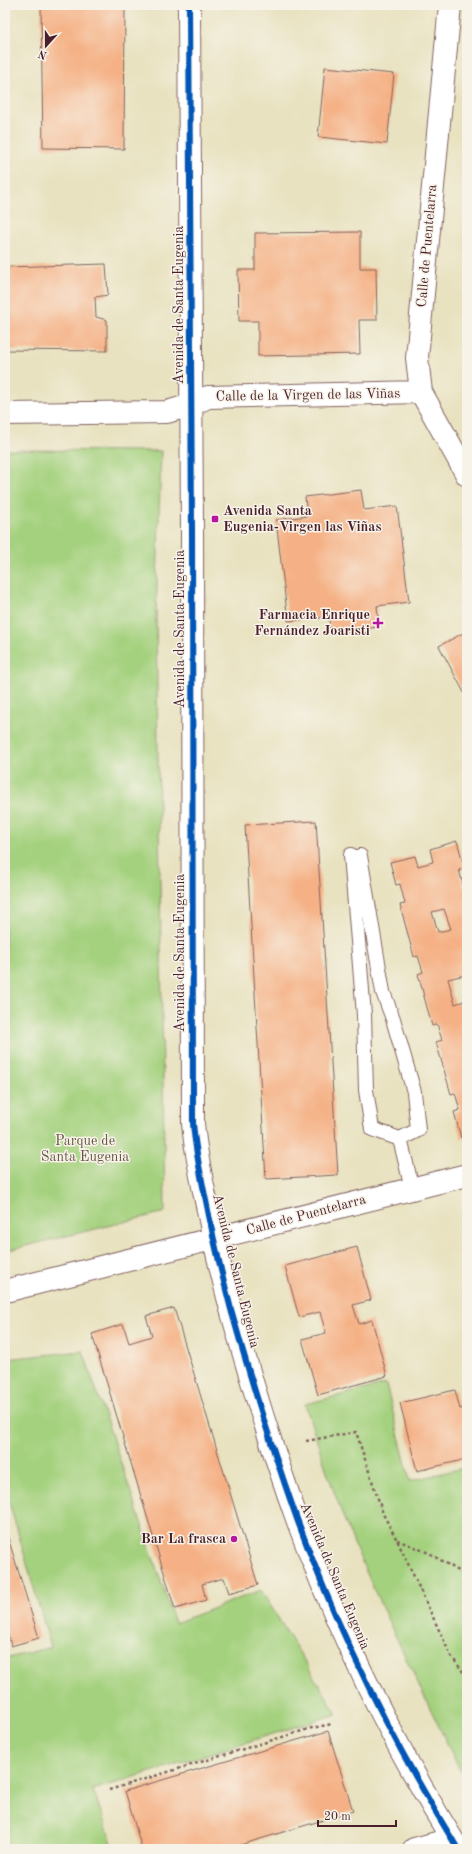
<svg xmlns="http://www.w3.org/2000/svg" width="472" height="1854" font-family="'Old Standard TT',serif">
  <rect width="100%" height="100%" fill="#f7f3e8"/>
  <filter id="ink" filterUnits="userSpaceOnUse"><feTurbulence type="fractalNoise" baseFrequency=".025" numOctaves="2"/><feDisplacementMap in="SourceGraphic" scale="8" xChannelSelector="R" yChannelSelector="G"/><feConvolveMatrix kernelMatrix="1 2 1 2 8 2 1 2 1" color-interpolation-filters="sRGB"/></filter>
  <filter id="wash" filterUnits="userSpaceOnUse"><feTurbulence type="fractalNoise" baseFrequency=".012" numOctaves="4" result="noise"/><feDisplacementMap in="SourceGraphic" scale="16" xChannelSelector="R" yChannelSelector="G"/><feGaussianBlur stdDeviation="0.9" result="paint"/><feColorMatrix in="noise" values="0 0 0 0 0 0 0 0 0 0 0 0 0 0 0 0 0 1.4 0 .05"/><feComposite in="paint" operator="in"/></filter>
  <g filter="url(#wash)">
    <rect width="100%" height="100%" fill="#e8e2c0"/>
    <path fill="#a4d17e" stroke="#777854" d="M5,450L161,451L156,618L165,1212L5,1251Z
      M83,1351L175,1623L261,1590L337,1714L93,1790L114,1849H5V1659L51,1647L5,1488V1359Z
      M386,1384L410,1481L467,1467V1782L459,1768C423,1693 385,1618 353,1541C334,1496 320,1450 305,1404Z"/>
    <g id="blocks">
      <path fill="#f5b185" fill-rule="evenodd" d="M41,5H125L124,149L43,148Z
        M325,67L394,74L387,144L318,137Z
        M360,232V268H376L377,320H359L360,354L258,356V321H239L238,270H255V233Z
        M106,264L108,295L95,297L96,317L107,320V351L5,350V267Z
        M361,490L364,510L397,506L409,602L377,606L379,627L330,633L329,617L288,621L276,520L307,516L305,497Z
        M467,631V698L439,646Z
        M316,821L338,1175L266,1179L245,825Z
        M457,841L465,869L459,870L464,888L467,887V981L465,975L448,979L455,1004L467,1000V1136L461,1138L454,1112L460,1110L455,1093L451,1094L436,1042L442,1040L437,1024L432,1026L418,974L423,972L418,956L414,957L400,905L405,904L400,884L396,885L390,862L415,856L418,866L433,862L430,849ZM444,909L451,929L438,932L432,912Z
        M357,1247L371,1300L353,1305L359,1324L372,1320L387,1376L318,1395L302,1339L326,1333L320,1312L299,1317L285,1266Z
        M174,1308L258,1585L229,1593L224,1578L202,1584L206,1600L175,1609L92,1334L123,1324L129,1343L152,1336L146,1316Z
        M455,1390L460,1409L467,1407V1437L465,1438L467,1459L417,1471L400,1403Z
        M5,1528L39,1638L11,1646L7,1630L5,1631Z
        M328,1731L353,1811L227,1849H142L125,1791Z"/>
    </g>
  </g>
  <g filter="url(#ink)">
    <use href="#blocks" fill-opacity="0" stroke="#81635f" stroke-width="1"/>
    <g fill="none" stroke-linecap="round" stroke-linejoin="round">
      <g stroke="#81635f" stroke-width="16">
        <path id="lane" d="M351,855L364,1015L366,1090L372,1129L400,1139L412,1188
          M360,856L383,992L393,1019L414,1092L418,1130L400,1139"/>
      </g>
      <g stroke="#81635f" stroke-width="24">
        <path id="street" d="M189,5L192,532L193,1123C195,1148 200,1172 205,1196C215,1248 227,1298 242,1348C259,1406 277,1463 297,1519C339,1634 394,1745 458,1849
          M450,5L417,358L421,392L467,475
          M5,414L167,412L191,405L208,397L421,392
          M5,1291L467,1175
          M414,1849L451,1839"/>
      </g>
      <path stroke="#81635f" stroke-width="2.5" stroke-dasharray="3 3" stroke-linecap="butt" d="M306,1441L356,1432L383,1514L397,1540L451,1656L467,1677
        M397,1540L429,1553L467,1576
        M109,1790L312,1728L332,1724"/>
      <use href="#lane" stroke="#fff" stroke-width="14"/>
      <use href="#street" stroke="#fff" stroke-width="22"/>
      <g stroke="#f7f3e8" stroke-width="8">
        <path id="cycleway" d="M189,5L192,532L193,1123C195,1148 200,1172 205,1196C215,1248 227,1298 242,1348C259,1406 277,1463 297,1519C339,1634 394,1745 458,1849"/>
      </g>
      <use href="#cycleway" stroke="#0057b8" stroke-width="6"/>
    </g>
  </g>
  <g fill="#b5179e" stroke="#f7f3e8" stroke-width="1.5">
    <rect x="211" y="515" width="8" height="8" rx="2"/>
    <path d="M376 617h4v4h4v4h-4v4h-4v-4h-4v-4h4z"/>
    <circle cx="234" cy="1539" r="4"/>
  </g>
  <g text-anchor="middle" dominant-baseline="central" stroke-width="3" stroke-linejoin="round" paint-order="stroke">
    <g font-size="14" fill="#4a1f2b" stroke="#f7f3e8">
      <text transform="translate(427 246) rotate(-85)">Calle de Puentelarra</text>
      <text transform="translate(179 305) rotate(-90)">Avenida de Santa Eugenia</text>
      <text transform="translate(308 395) rotate(-1)">Calle de la Virgen de las Viñas</text>
      <text transform="translate(180 629) rotate(-90)">Avenida de Santa Eugenia</text>
      <text transform="translate(180 953) rotate(-90)">Avenida de Santa Eugenia</text>
      <text transform="translate(306 1215) rotate(-15)">Calle de Puentelarra</text>
      <text transform="translate(236 1271) rotate(76)">Avenida de Santa Eugenia</text>
      <text transform="translate(335 1576) rotate(67)">Avenida de Santa Eugenia</text>
    </g>
    <g font-size="14" font-weight="bold" fill="#4a1f2b" stroke="#f7f3e8" text-anchor="end">
      <text x="223" y="511" text-anchor="start">Avenida Santa<tspan x="223" dy="16">Eugenia-Virgen las Viñas</tspan></text>
      <text x="370" y="615">Farmacia Enrique<tspan x="370" dy="16">Fernández Joaristi</tspan></text>
      <text x="226" y="1539">Bar La frasca</text>
    </g>
    <g font-size="14" fill="#655444" stroke="#f7f3e8">
      <text x="85" y="1141">Parque de<tspan x="85" dy="16">Santa Eugenia</tspan></text>
    </g>
  </g>
  <rect width="472" height="1854" fill="none" stroke="#f7f3e8" stroke-width="20"/>
  <g transform="translate(46 46) rotate(201)" stroke="#f7f3e8" stroke-width="3" paint-order="stroke">
  <path d="M0-3L7 15L0 10L-7 15Z" fill="#4a1f2b"/>
  <text y="-6" font-size="11" font-weight="bold" text-anchor="middle" fill="#4a1f2b">N</text>
  </g>
  <path d="M318 1820v6h78v-6" fill="none" stroke="#4a1f2b" stroke-width="2"/>
  <text x="324" y="1820" font-size="12" fill="#4a1f2b" stroke="#f7f3e8" stroke-width="3" paint-order="stroke">20 m</text>
</svg>
